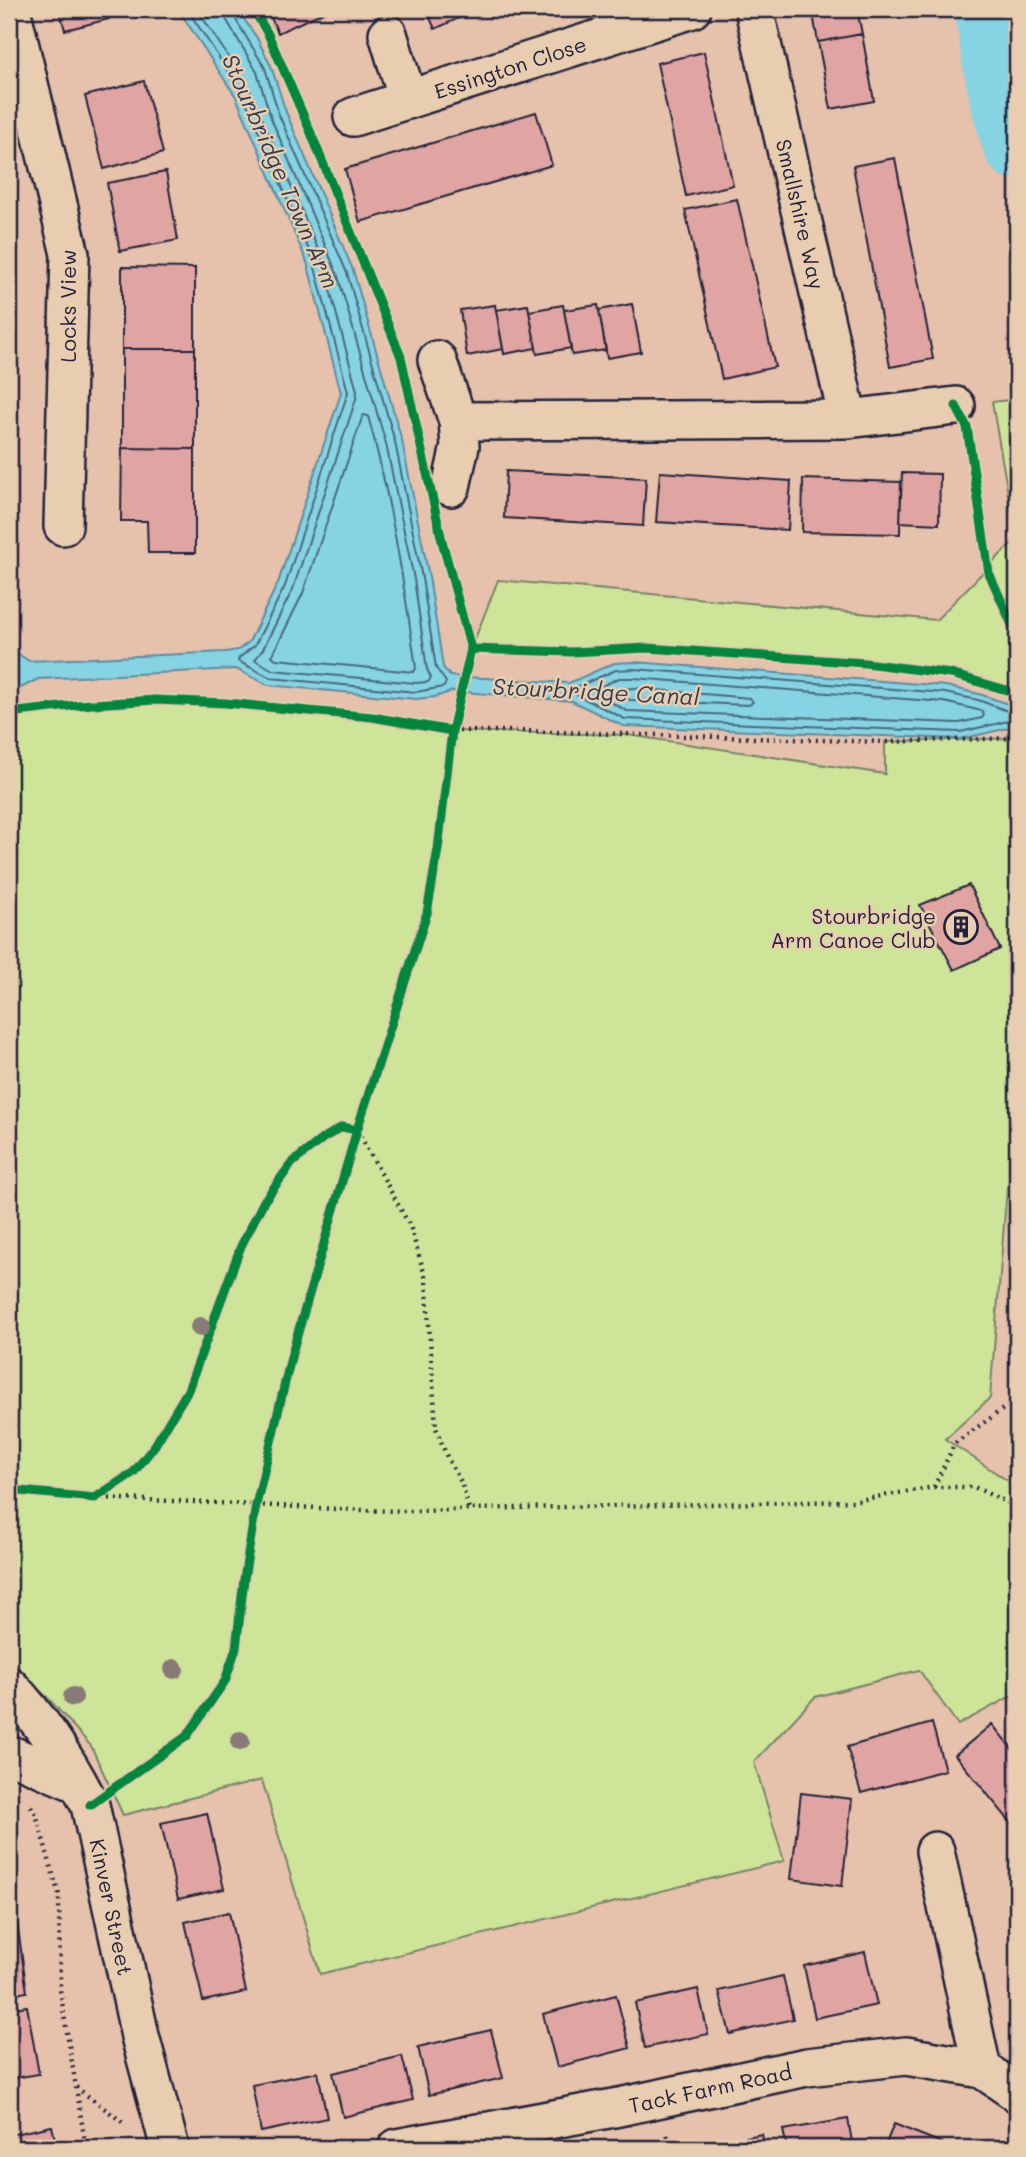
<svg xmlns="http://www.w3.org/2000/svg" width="1026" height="2157" font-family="Mali,sans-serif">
  <rect width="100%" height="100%" fill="#e6c1ac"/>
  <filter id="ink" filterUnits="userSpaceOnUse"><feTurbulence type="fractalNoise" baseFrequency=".0143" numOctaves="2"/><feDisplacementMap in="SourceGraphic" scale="14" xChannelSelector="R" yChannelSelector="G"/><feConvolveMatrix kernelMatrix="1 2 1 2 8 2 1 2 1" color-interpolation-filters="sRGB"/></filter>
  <g filter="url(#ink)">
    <path fill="#cee499" stroke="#78836a" stroke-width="2" d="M988,9H1017V147C1001,103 994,56 988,9Z
      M1017,399V693L951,674L865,663L647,648L572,652L471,649L498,580L936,620L1016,539L992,402Z
      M155,700L226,703L372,717L452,731L628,735L885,774V742L1017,738V1106L1009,1169L1017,1133V1186L1007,1187L990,1398L945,1439L1017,1487V1693L958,1725L919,1670L815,1697L754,1762L784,1861L320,1974L262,1780L123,1815L91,1746L49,1699L9,1662V713L78,705Z"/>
    <path fill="#85d3e3" stroke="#5d8ca0" stroke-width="2" d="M178,9H237L257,38L271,66L286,112L353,270L402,441L429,577L443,667L450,676L569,683L614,663L634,662L946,686L979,694L1017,707V726L961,739L623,726L572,701L453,691L435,697L416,699L268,685L236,669L38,679L9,694V648L29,661L225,652L238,650L249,642L278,583L341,393L307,262L236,97Z"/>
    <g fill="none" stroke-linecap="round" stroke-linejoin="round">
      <path stroke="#4a697e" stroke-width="2" d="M187,9L243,94L313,260L348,392L285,586L255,645L239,658L238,661L271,678L416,692L444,687L446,682L436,668L422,578L395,442L347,273L279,115L265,68L233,15L232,9
        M197,9L250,90L321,256L357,391L356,399L293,589L263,649L255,660L273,670L416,683L428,682L431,678L427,669L414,579L386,444L338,276L271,118L257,72L226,19L223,9
        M363,415L368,416C391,499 404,584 416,668L414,672L276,659L272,656L303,593Z
        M634,669L945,693L978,700L1013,713L1015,717L1013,720L960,732L625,719L573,693L574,688L616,670Z
        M619,678H634L944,702L982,711L984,715L982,718L959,723L627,711L594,693L596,689Z
        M634,688L750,698L753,702L749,705L630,700L618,694L621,689Z"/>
      <path stroke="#85d3e3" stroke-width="66" d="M988,9C994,56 1001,103 1017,147"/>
    </g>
    <path fill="#e0a5a3" stroke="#22223b" stroke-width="2" d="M59,9H107L109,19L65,30Z
      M267,9H330L278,33Z
      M426,9H466L468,14L435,29Z
      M812,9H857L862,34L818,42Z
      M862,34L874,101L831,109L818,42Z
      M704,52L733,185L686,196L657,63Z
      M144,81L163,153L104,169L85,96Z
      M536,112L552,165L360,222L345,169Z
      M895,158L933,359L890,367L853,166Z
      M166,172L178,240L120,251L107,183Z
      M737,199L775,367L722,379L685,210Z
      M122,267L195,268V349H122Z
      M632,304L641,352L607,358L599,310Z
      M495,305L503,349L467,356L460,310Z
      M528,305L536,348L504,354L496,310Z
      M563,305L571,348L537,354L529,311Z
      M598,305L606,350L572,355L564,310Z
      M122,349H195V449L122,448Z
      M122,448L195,449V553H148L147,521H121Z
      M506,471L646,478L643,526L504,518Z
      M660,472L791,481L788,530L656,522Z
      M902,473L940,474L939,524L900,522Z
      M803,479L901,482L900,534L802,532Z
      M969,885L1000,949L954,970L920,905Z
      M932,1723L945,1770L861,1793L847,1747Z
      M992,1724L1017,1755V1830L955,1755Z
      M801,1793L852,1799L842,1886L791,1879Z
      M207,1813L224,1889L178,1899L161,1823Z
      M9,1867L16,1904L9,1905Z
      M229,1912L246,1992L203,2001L185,1922Z
      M17,1922L27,1992L9,1995V1923Z
      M865,1952L877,2005L815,2018L804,1966Z
      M783,1976L793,2019L730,2034L719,1991Z
      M698,1989L708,2034L645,2048L635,2003Z
      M616,1995L630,2048L557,2067L543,2014Z
      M27,2006L39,2074L9,2079V2009Z
      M491,2030L503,2078L429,2095L418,2047Z
      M402,2056L413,2100L343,2117L333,2073Z
      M318,2072L327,2118L261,2132L252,2085Z
      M848,2119L853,2148H787L783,2130Z
      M894,2124L954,2148H884Z
      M52,2126L57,2148H9V2135Z
      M762,2134L765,2148H696V2147Z"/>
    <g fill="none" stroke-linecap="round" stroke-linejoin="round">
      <g stroke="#22223b" stroke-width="42">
        <path id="minor" d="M11,9L70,254L63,526
          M754,9L848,419
          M388,34L408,100
          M353,117L692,9
          M437,360L458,421L460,446L451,487
          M458,421L848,419L956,406
          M9,1686C41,1720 69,1763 90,1805L140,2036L170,2148
          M9,1754L79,1784
          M935,1851L982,2069
          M397,2148L619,2107L807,2067L906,2056L982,2069L1017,2093"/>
      </g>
      <path stroke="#22223b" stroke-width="4.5" stroke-dasharray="2 5" stroke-linecap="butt" d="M452,731H521L885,742L1017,738
        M357,1130L410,1226L426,1279L436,1428L447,1457L461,1482L469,1509
        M934,1487L955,1443L1006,1407L1017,1406
        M95,1498C148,1500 202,1502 255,1505C327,1508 397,1514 469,1509L853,1501L934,1487H974L1017,1507
        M31,1806L36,1814L59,1895L60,1990L86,2148
        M76,2087L125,2124
        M667,2135L670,2148"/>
      <use href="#minor" stroke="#e9cdb0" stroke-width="37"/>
      <g stroke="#e9cdb0" stroke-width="13">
        <path id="cycleway" d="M956,406L967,427L989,573L1017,636
          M471,649L572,652L647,648L865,663L951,674L1017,693
          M9,713L78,705L155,700L226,703L372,717L452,731
          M9,1490L95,1498L134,1472L155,1445L188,1390L241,1246L264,1201L292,1163L322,1139L342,1127L357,1130
          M90,1805L187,1736L225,1681L236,1648L244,1579L256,1505L292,1353L357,1130L427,913L438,849L452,731L471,649L442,541L401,357L311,133L268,34L253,9"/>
      </g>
      <use href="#cycleway" stroke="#00873e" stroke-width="9"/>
    </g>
    <g fill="#887a76">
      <circle cx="200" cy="1327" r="10"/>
      <circle cx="174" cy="1669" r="10"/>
      <circle cx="73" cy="1697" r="10"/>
      <circle cx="240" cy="1741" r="10"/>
    </g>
  </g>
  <defs>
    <g id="building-ring" transform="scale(1.75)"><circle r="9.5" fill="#e9cdb0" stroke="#22223b" stroke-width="1.5"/><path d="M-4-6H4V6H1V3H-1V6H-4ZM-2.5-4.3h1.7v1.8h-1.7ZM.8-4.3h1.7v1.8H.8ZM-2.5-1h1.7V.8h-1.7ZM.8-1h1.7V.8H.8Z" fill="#22223b"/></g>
  </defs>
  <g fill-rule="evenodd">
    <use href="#building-ring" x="961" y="927"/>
  </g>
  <g text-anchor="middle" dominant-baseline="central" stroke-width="5" stroke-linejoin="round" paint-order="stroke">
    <g font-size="21" fill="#22223b" stroke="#e9cdb0">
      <text transform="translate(510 67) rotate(-18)">Essington Close</text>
      <text transform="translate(801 214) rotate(77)">Smallshire Way</text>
      <text transform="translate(67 306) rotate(-90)">Locks View</text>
      <text transform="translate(112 1907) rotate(78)">Kinver Street</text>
      <text transform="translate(710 2088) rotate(-12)">Tack Farm Road</text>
    </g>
    <g font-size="21" fill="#22223b" stroke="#e9cdb0" text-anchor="end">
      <text x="936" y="915">Stourbridge<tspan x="936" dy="24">Arm Canoe Club</tspan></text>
    </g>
    <g font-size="23" font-style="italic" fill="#313d54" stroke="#e9cdb0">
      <text transform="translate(281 171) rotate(66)">Stourbridge Town Arm</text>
      <text transform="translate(596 691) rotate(3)">Stourbridge Canal</text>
    </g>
  </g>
  <rect width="1026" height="2157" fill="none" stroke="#e9cdb0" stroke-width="35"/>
  <rect x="18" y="18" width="991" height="2122" fill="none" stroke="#22223b" stroke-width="2.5" filter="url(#ink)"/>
</svg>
